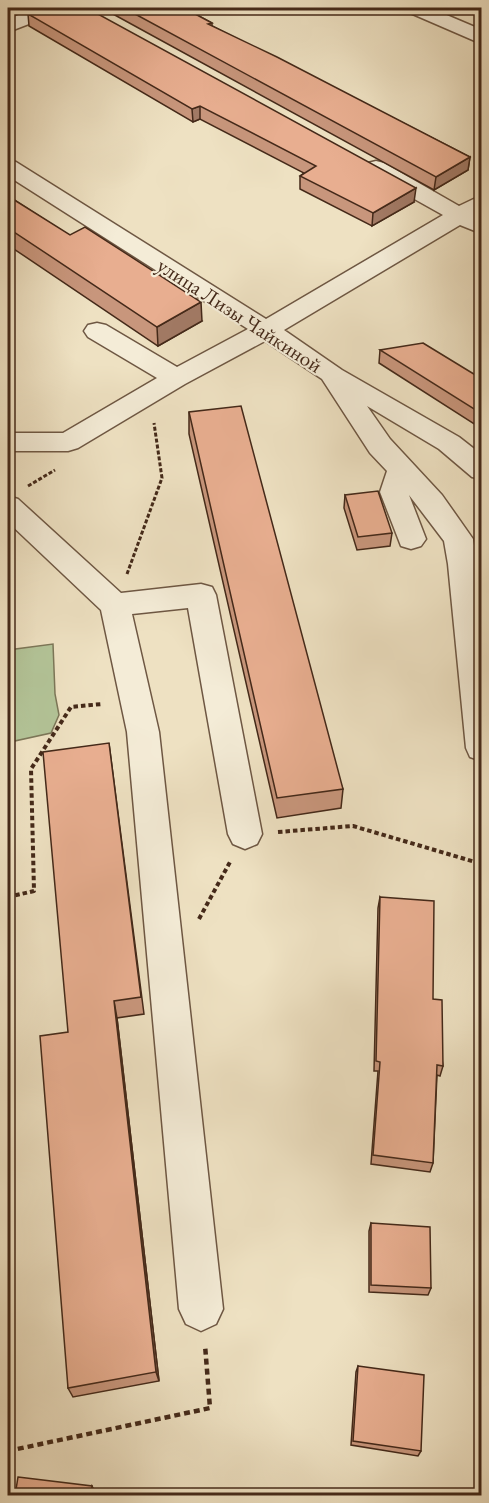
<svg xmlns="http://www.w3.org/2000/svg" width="489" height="1503" font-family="'EB Garamond',serif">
  <rect width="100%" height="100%" fill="#eee1c2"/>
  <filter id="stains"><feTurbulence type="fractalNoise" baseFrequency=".00333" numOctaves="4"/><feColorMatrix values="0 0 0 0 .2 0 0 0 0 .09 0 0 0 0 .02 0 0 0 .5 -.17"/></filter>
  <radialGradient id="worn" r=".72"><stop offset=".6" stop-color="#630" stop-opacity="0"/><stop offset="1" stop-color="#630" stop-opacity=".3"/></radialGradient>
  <path fill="#b3c498" stroke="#7c7658" stroke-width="1.5" d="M53,644L55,694L59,715L51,733L10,742L8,736V650Z"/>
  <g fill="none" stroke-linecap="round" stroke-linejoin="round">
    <g stroke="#6e5743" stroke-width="3">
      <path id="minor" d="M37,8H63L60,12L8,32V19Z
        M405,8H430L482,30V44L408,12Z
        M8,160L16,162L266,319L443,215L368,173L365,168L368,163L376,161L384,163L459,206L482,195V212L476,215L482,218V229L475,231L460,225L284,330L342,370L459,437L482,455V479L472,477L439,449L367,406L390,439L442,495L473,539L482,597V761L470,757L466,748L448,564L444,541L409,495L426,539L421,546L411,549L401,546L380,492L387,471L370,453L322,379L265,341L185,384L78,448L68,451H8V433H63L157,378L88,337L84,331L88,325L97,323L106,325L177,367L248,329L8,176Z
        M8,496L18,499L121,593L201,584L212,587L216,595L262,834L257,844L245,849L233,844L228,834L188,608L132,614L159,732L223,1309L216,1324L201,1331L186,1324L179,1309L127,732L101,610L8,522Z"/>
    </g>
    <path stroke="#442919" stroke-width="3" stroke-dasharray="4 2" stroke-linecap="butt" d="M28,486L55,470
      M127,574L162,478L154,423"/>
    <path stroke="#442919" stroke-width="4" stroke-dasharray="4.5 3" stroke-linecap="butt" d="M278,832L353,826L482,864
      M8,897L34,891L31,769L71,707L102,704
      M199,919L230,862"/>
    <path stroke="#442919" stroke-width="4.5" stroke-dasharray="6 4" stroke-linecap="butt" d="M8,1451L210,1408L205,1345"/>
    <use href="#minor" fill="#f4ecd7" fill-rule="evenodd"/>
  </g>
  <path fill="#c8967c" stroke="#442919" stroke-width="1.5" d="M8,8H32L11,15L8,13Z
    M102,8H184L212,23V26L470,157L468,170L434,190Z
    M28,14L414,202L372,226L300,189V176L304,173L200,119L193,122L29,26Z
    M8,196L202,321L158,346L8,245Z
    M380,350L482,379V429L379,363Z
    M189,412L343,789L341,808L277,818L189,434Z
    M345,495L392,533L390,546L357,550L344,508Z
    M109,743L144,1014L117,1018L159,1381L73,1397L68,1388V1032Z
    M380,897L433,999L443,1066L440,1076L437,1075L433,1163L430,1172L371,1164L378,1071H374L378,908Z
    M371,1223L431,1288L428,1295L369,1292V1231Z
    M358,1366L421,1451L418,1456L351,1445L356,1372Z"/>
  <path fill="#a27a65" stroke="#442919" stroke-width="1.5" d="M10,8H32L11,15Z
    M200,106V119L193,122L192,109Z
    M470,157L468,170L434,190L436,177Z
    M416,188L414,202L372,226L373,213Z
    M201,302L202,321L158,346L157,327Z
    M114,1001L117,1018L159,1381L156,1372Z
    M92,1486L94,1490V1496H90Z"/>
  <path fill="#e8ae90" stroke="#442919" stroke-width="1.5" d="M44,8H87L416,188L373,213L300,176L316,166L200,106L192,109L28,14Z
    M124,8H184L212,23L208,24L277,57L470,157L436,177Z
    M8,196L70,235L85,227L201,302L157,327L8,228Z
    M423,343L482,379V414L380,350Z
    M241,406L343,789L277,798L189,412Z
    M378,491L392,533L358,537L345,495Z
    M109,743L141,997L114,1001L156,1372L68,1388L40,1036L68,1032L43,752Z
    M380,897L434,901L433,999L442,1000L443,1066L437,1065L433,1163L373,1155L380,1062L376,1061Z
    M371,1223L430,1227L431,1288L371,1285Z
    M358,1366L424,1375L421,1451L353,1441Z
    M18,1477L92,1486L90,1496H15Z"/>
  <g text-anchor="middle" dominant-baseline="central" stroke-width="4.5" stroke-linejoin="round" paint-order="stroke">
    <g font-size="21" fill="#442919" stroke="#f4ecd7">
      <text transform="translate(240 315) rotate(33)">улица Лизы Чайкиной</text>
    </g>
  </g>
  <rect width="489" height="1503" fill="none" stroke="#eee1c2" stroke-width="30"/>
  <rect x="9" y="9" width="471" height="1485" fill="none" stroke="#442919" stroke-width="3"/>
  <rect x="15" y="15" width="459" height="1473" fill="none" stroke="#442919" stroke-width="1.5"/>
  <rect width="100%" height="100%" filter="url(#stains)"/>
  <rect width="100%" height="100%" fill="url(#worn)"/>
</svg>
